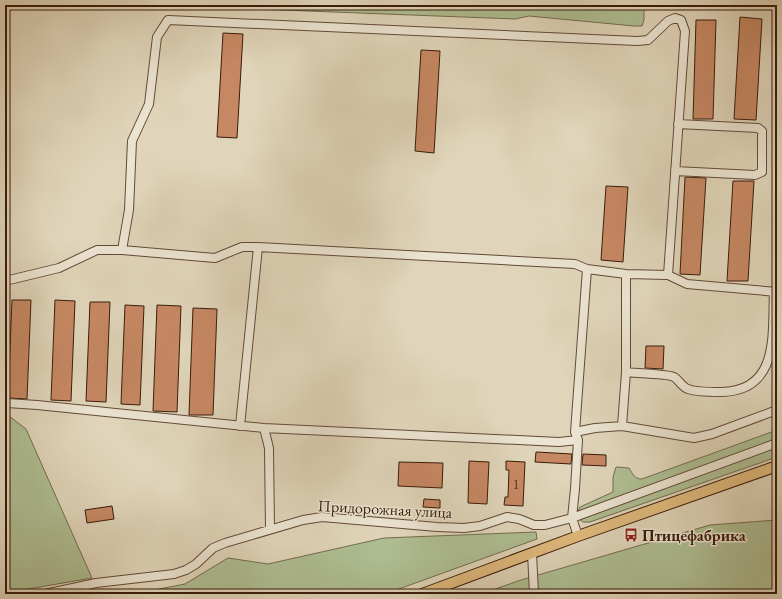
<svg xmlns="http://www.w3.org/2000/svg" width="782" height="599" font-family="'EB Garamond',serif">
  <rect width="100%" height="100%" fill="#e0d5ba"/>
  <filter id="stains"><feTurbulence type="fractalNoise" baseFrequency=".005" numOctaves="4"/><feColorMatrix values="0 0 0 0 .2 0 0 0 0 .09 0 0 0 0 .02 0 0 0 .5 -.17"/></filter>
  <radialGradient id="worn" r=".72"><stop offset=".6" stop-color="#630" stop-opacity="0"/><stop offset="1" stop-color="#630" stop-opacity=".3"/></radialGradient>
  <path fill="#aebe93" stroke="#746c4e" d="M151,5H644V20L642,26H634L529,16L515,19Z
    M5,413L26,429L92,578L5,593Z
    M777,430V457L590,522H583L579,519L578,511L580,507L613,492V477L616,467L629,468C633,474 634,479 642,479Z
    M777,520V594H481L521,580L710,525Z
    M536,532L537,539L385,594H133L185,584L228,558L268,564L384,538Z"/>
  <path fill="#c68863" stroke="#391b0a" d="M740,17L762,19L756,120L734,119Z
    M696,20H716L713,119H693Z
    M223,33L243,34L237,138L217,137Z
    M421,50L440,51L434,153L415,151Z
    M685,177L706,178L700,275L680,274Z
    M733,181H754L748,281H727Z
    M606,186L628,187L623,262L601,260Z
    M12,300H31L27,399L9,398L8,396Z
    M55,300L75,301L71,401L51,400Z
    M90,302H110L106,402L86,401Z
    M125,305L144,306L140,405L121,404Z
    M157,305L181,306L177,412L153,411Z
    M193,308L217,309L213,415H189Z
    M646,346H664L663,369L645,368Z
    M536,452L572,454L571,464L535,462Z
    M583,454L606,455V466L582,465Z
    M469,461L489,462L487,504L468,503Z
    M506,461L525,462L523,506L504,505L505,497H508L509,470H506Z
    M399,462L443,463L442,488L398,486Z
    M424,499L440,500V508L423,507Z
    M112,506L114,519L87,523L85,510Z"/>
  <g fill="none" stroke-linecap="round" stroke-linejoin="round">
    <g stroke="#634a36" stroke-width="10">
      <path id="minor" d="M675,171L755,175L762,172V131L758,128L678,124
        M122,250L129,210L132,141L149,104L157,37L168,20L637,41L648,40L668,21L675,18L681,20L685,31L668,275
        M587,269L575,432L578,440L575,489L572,518L777,443
        M5,281L59,268L97,250H122L215,258L242,247H258L575,264L587,269L626,274L668,275L687,284L777,292
        M626,372C634,373 670,374 674,377C679,380 682,387 688,389C695,392 713,392 721,392C780,391 772,334 774,291
        M5,401L7,403L37,405L264,428L559,442L578,440
        M240,426L258,247
        M622,426L626,372V274
        M264,428L269,448L270,529
        M575,432L595,428L622,426L694,438L712,434L777,410
        M532,553L534,594
        M45,594L96,583L174,574L186,570L196,564L213,548L225,543L303,520L322,517L437,527L464,528L480,526L507,517L519,519L534,525H545L572,518L578,536"/>
    </g>
    <g stroke="#391b0a" stroke-width="12">
      <path id="major" d="M422,594L578,536L777,466"/>
    </g>
    <use href="#minor" stroke="#ebe4d2" stroke-width="8"/>
    <use href="#major" stroke="#e0ba7d" stroke-width="10"/>
  </g>
  <defs>
    <g id="bus-bare" transform="scale(1.08)"><path d="M-5-6H5V4H4V6H2V4H-2V6H-4V4H-5ZM-3.5-4V0h7V-4ZM-3.5 1.2v1.5H-2V1.2ZM2 1.2v1.5H3.5V1.2Z" fill="#8f2418" stroke="#ebe4d2" stroke-width="2.5" paint-order="stroke"/></g>
  </defs>
  <g fill-rule="evenodd">
    <use href="#bus-bare" x="631" y="535"/>
  </g>
  <g text-anchor="middle" dominant-baseline="central" stroke-width="3" stroke-linejoin="round" paint-order="stroke">
    <g font-size="14" fill="#5c3620">
      <text x="516" y="484">1</text>
    </g>
    <g font-size="16" fill="#391b0a" stroke="#ebe4d2">
      <text transform="translate(385 509) rotate(3)">Придорожная улица</text>
    </g>
    <g font-size="16" font-weight="bold" fill="#391b0a" stroke="#ebe4d2" text-anchor="start">
      <text x="642" y="535">Птицефабрика</text>
    </g>
  </g>
  <rect width="782" height="599" fill="none" stroke="#e0d5ba" stroke-width="20"/>
  <rect x="6" y="6" width="770" height="587" fill="none" stroke="#391b0a" stroke-width="2"/>
  <rect x="10" y="10" width="762" height="579" fill="none" stroke="#391b0a"/>
  <rect width="100%" height="100%" filter="url(#stains)"/>
  <rect width="100%" height="100%" fill="url(#worn)"/>
</svg>
